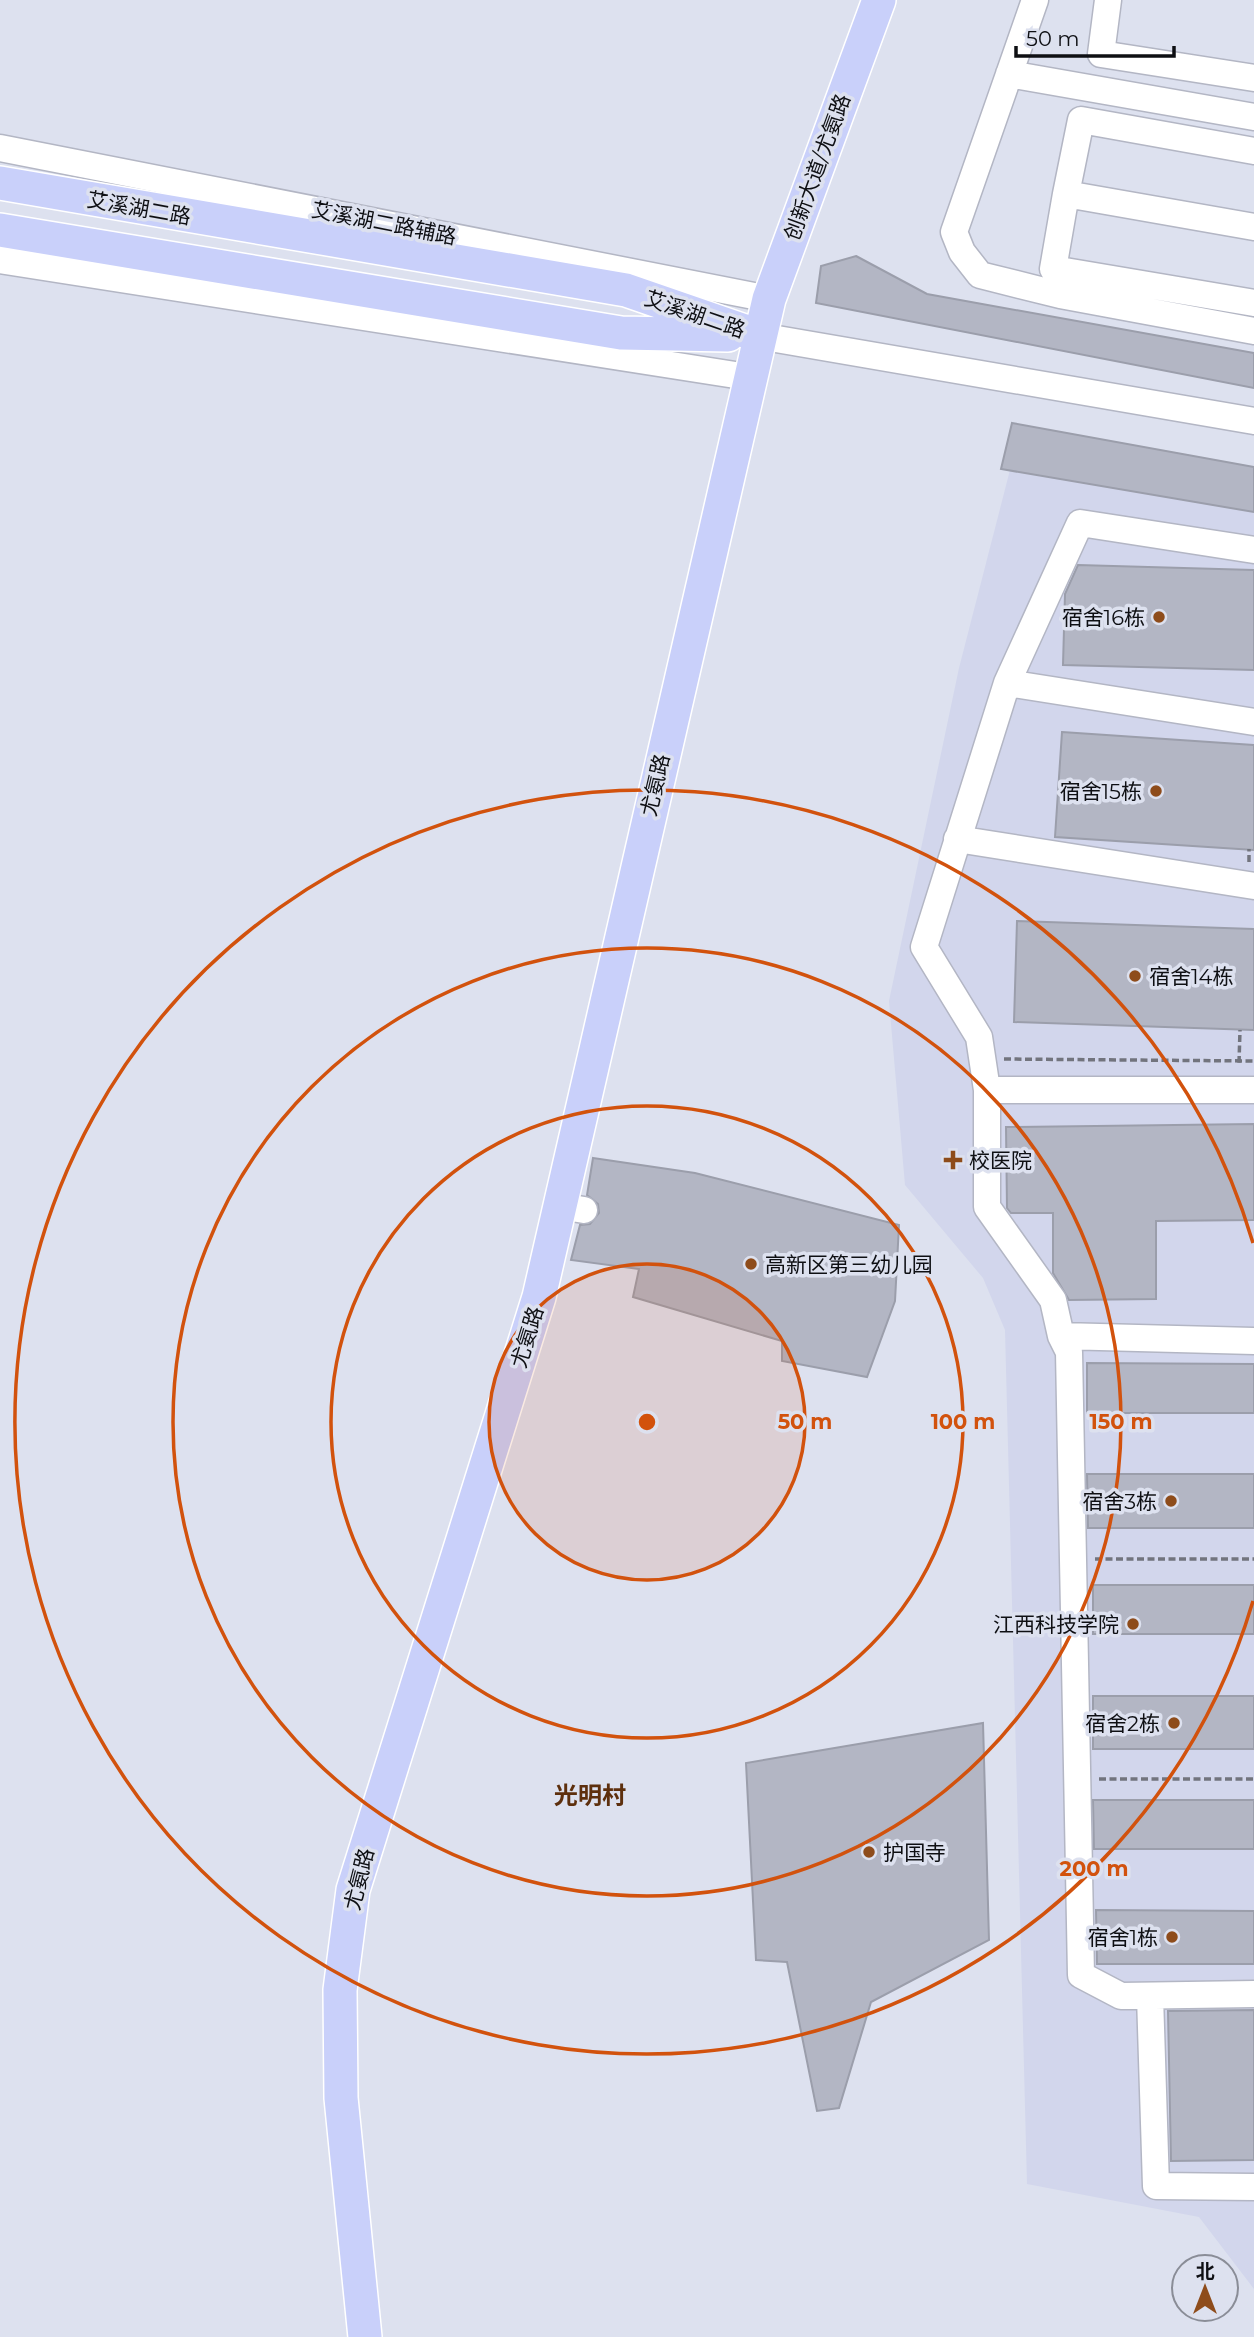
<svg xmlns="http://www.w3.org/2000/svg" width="1254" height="2337" font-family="Montserrat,'Noto Sans SC',sans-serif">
  <rect width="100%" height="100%" fill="#dde1ef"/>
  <path fill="#d2d6ec" d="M1010,470L1254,512V2289L1199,2217L1027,2184L1005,1330L983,1278L905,1185L889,1001L959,668Z"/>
  <path fill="#b3b6c4" stroke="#9b9eab" stroke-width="2" d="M856,256L927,294L1254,353V388L816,303L821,266Z
    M1012,423L1254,467V512L1001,469Z
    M1078,565L1254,570V670L1063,665L1065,594Z
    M1062,732L1254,745V850L1055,837Z
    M1017,921L1254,929V1030L1014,1022Z
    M1254,1124V1220L1156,1221V1299L1069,1300L1053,1273V1213H1011L1007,1208L1006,1127Z
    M593,1158L695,1173L899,1225L895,1301L867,1377L782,1361V1341L633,1297L639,1269L571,1260L580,1225L590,1224L599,1213L598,1204L587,1195Z
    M1087,1363L1254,1364V1413H1087Z
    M1087,1474H1254V1528H1088Z
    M1093,1585H1254V1634H1093Z
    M1093,1696H1254V1749H1093Z
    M983,1723L989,1940L871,2002L839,2108L817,2111L787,1962L756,1960L746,1763Z
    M1093,1800H1254V1849H1094Z
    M1096,1910L1254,1911V1964H1097Z
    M1254,2010V2160L1171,2161L1168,2011Z"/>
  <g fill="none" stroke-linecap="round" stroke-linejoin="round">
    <g stroke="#b3b6c4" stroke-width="29">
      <path id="minor" d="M1035,0L954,232L962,252L980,275L1060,295L1254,331
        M1108,0L1101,54L1254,78
        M1009,74L1254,117
        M0,148L769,299
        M1066,194L1081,120L1254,151
        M1254,227L1066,194L1053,269L1254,303
        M0,260L748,377
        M759,336L1254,421
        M1254,550L1080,523L1007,683L924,947L979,1037L987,1090V1207L1053,1300L1061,1336L1069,1352L1081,1975L1121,1996L1254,1994
        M1007,683L1254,722
        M957,839L1254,886
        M987,1090H1254
        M559,1206L584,1210
        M1061,1336L1254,1341
        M1150,1996L1156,2186L1254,2187"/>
    </g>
    <g stroke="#fff" stroke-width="36">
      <path id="major" d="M0,183L626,290L759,336
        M0,230L621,333L728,335
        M365,2337L341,2098L340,1990L353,1890L539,1297L769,299L879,0"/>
    </g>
    <path stroke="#72747d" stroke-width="3.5" stroke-dasharray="7 3.5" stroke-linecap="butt" d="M1249,862V849
      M1004,1059L1254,1061
      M1239,1063L1240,1030
      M1095,1559H1254
      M1099,1779H1254"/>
    <use href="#minor" stroke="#fff" stroke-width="26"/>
    <use href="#major" stroke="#c9d0fa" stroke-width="33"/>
  </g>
  <circle cx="647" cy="1422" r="158" fill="#d2520d" fill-opacity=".12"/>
  <g fill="none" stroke="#d2520d" stroke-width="3.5">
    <circle cx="647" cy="1422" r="158"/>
    <circle cx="647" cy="1422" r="316"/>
    <circle cx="647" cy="1422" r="474"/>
    <path d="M1253 1601A632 632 0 1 1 1253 1243"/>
  </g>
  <g fill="#8e4c1b" stroke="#dde1ef" stroke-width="2.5">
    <circle cx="1159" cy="617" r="7"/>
    <circle cx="1156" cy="791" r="7"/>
    <circle cx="1135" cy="976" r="7"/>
    <path d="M949.5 1149.5h7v7h7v7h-7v7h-7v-7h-7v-7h7z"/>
    <circle cx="751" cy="1264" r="7"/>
    <circle cx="1171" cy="1501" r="7"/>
    <circle cx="1133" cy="1624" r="7"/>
    <circle cx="1174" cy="1723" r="7"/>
    <circle cx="869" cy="1852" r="7"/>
    <circle cx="1172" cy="1937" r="7"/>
  </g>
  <g text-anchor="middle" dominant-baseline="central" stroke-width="7" stroke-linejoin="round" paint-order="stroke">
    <g font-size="21" fill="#0e0f13" stroke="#dde1ef">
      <text transform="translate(817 167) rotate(-70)">创新大道/尤氨路</text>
      <text transform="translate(139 208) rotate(10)">艾溪湖二路</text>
      <text transform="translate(384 223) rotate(11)">艾溪湖二路辅路</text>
      <text transform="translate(695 314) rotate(19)">艾溪湖二路</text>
      <text transform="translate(655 785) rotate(-77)">尤氨路</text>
      <text transform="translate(527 1337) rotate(-73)">尤氨路</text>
      <text transform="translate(359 1879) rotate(-76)">尤氨路</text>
    </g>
    <g font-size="21" fill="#0e0f13" stroke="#dde1ef" text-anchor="end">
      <text x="1145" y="617">宿舍16栋</text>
      <text x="1142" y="791">宿舍15栋</text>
      <text x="1149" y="976" text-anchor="start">宿舍14栋</text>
      <text x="969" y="1160" text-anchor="start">校医院</text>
      <text x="765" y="1264" text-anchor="start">高新区第三幼儿园</text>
      <text x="1157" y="1501">宿舍3栋</text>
      <text x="1119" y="1624">江西科技学院</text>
      <text x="1160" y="1723">宿舍2栋</text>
      <text x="883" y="1852" text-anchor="start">护国寺</text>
      <text x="1158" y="1937">宿舍1栋</text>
    </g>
    <g font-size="24" font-weight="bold" fill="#5d2f0d" stroke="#dde1ef">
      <text x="590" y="1795">光明村</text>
    </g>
  </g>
  <circle cx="647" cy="1422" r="10" fill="#d2520d" stroke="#dde1ef" stroke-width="3.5"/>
  <g font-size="21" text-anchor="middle" font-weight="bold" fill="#d2520d" stroke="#dde1ef" stroke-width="7" stroke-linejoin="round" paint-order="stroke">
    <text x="805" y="1429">50 m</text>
    <text x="963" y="1429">100 m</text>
    <text x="1121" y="1429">150 m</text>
    <text x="1094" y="1876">200 m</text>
  </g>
  <g transform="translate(1205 2288)"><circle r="33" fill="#dde1ef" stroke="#8a8d97" stroke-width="2"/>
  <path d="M0-5L12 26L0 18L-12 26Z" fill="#8e4c1b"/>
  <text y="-10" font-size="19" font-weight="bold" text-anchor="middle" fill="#0e0f13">北</text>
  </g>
  <path d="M1016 46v10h158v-10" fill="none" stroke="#0e0f13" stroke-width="3.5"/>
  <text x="1026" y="46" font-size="21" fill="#0e0f13" stroke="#dde1ef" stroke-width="5" paint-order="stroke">50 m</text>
</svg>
